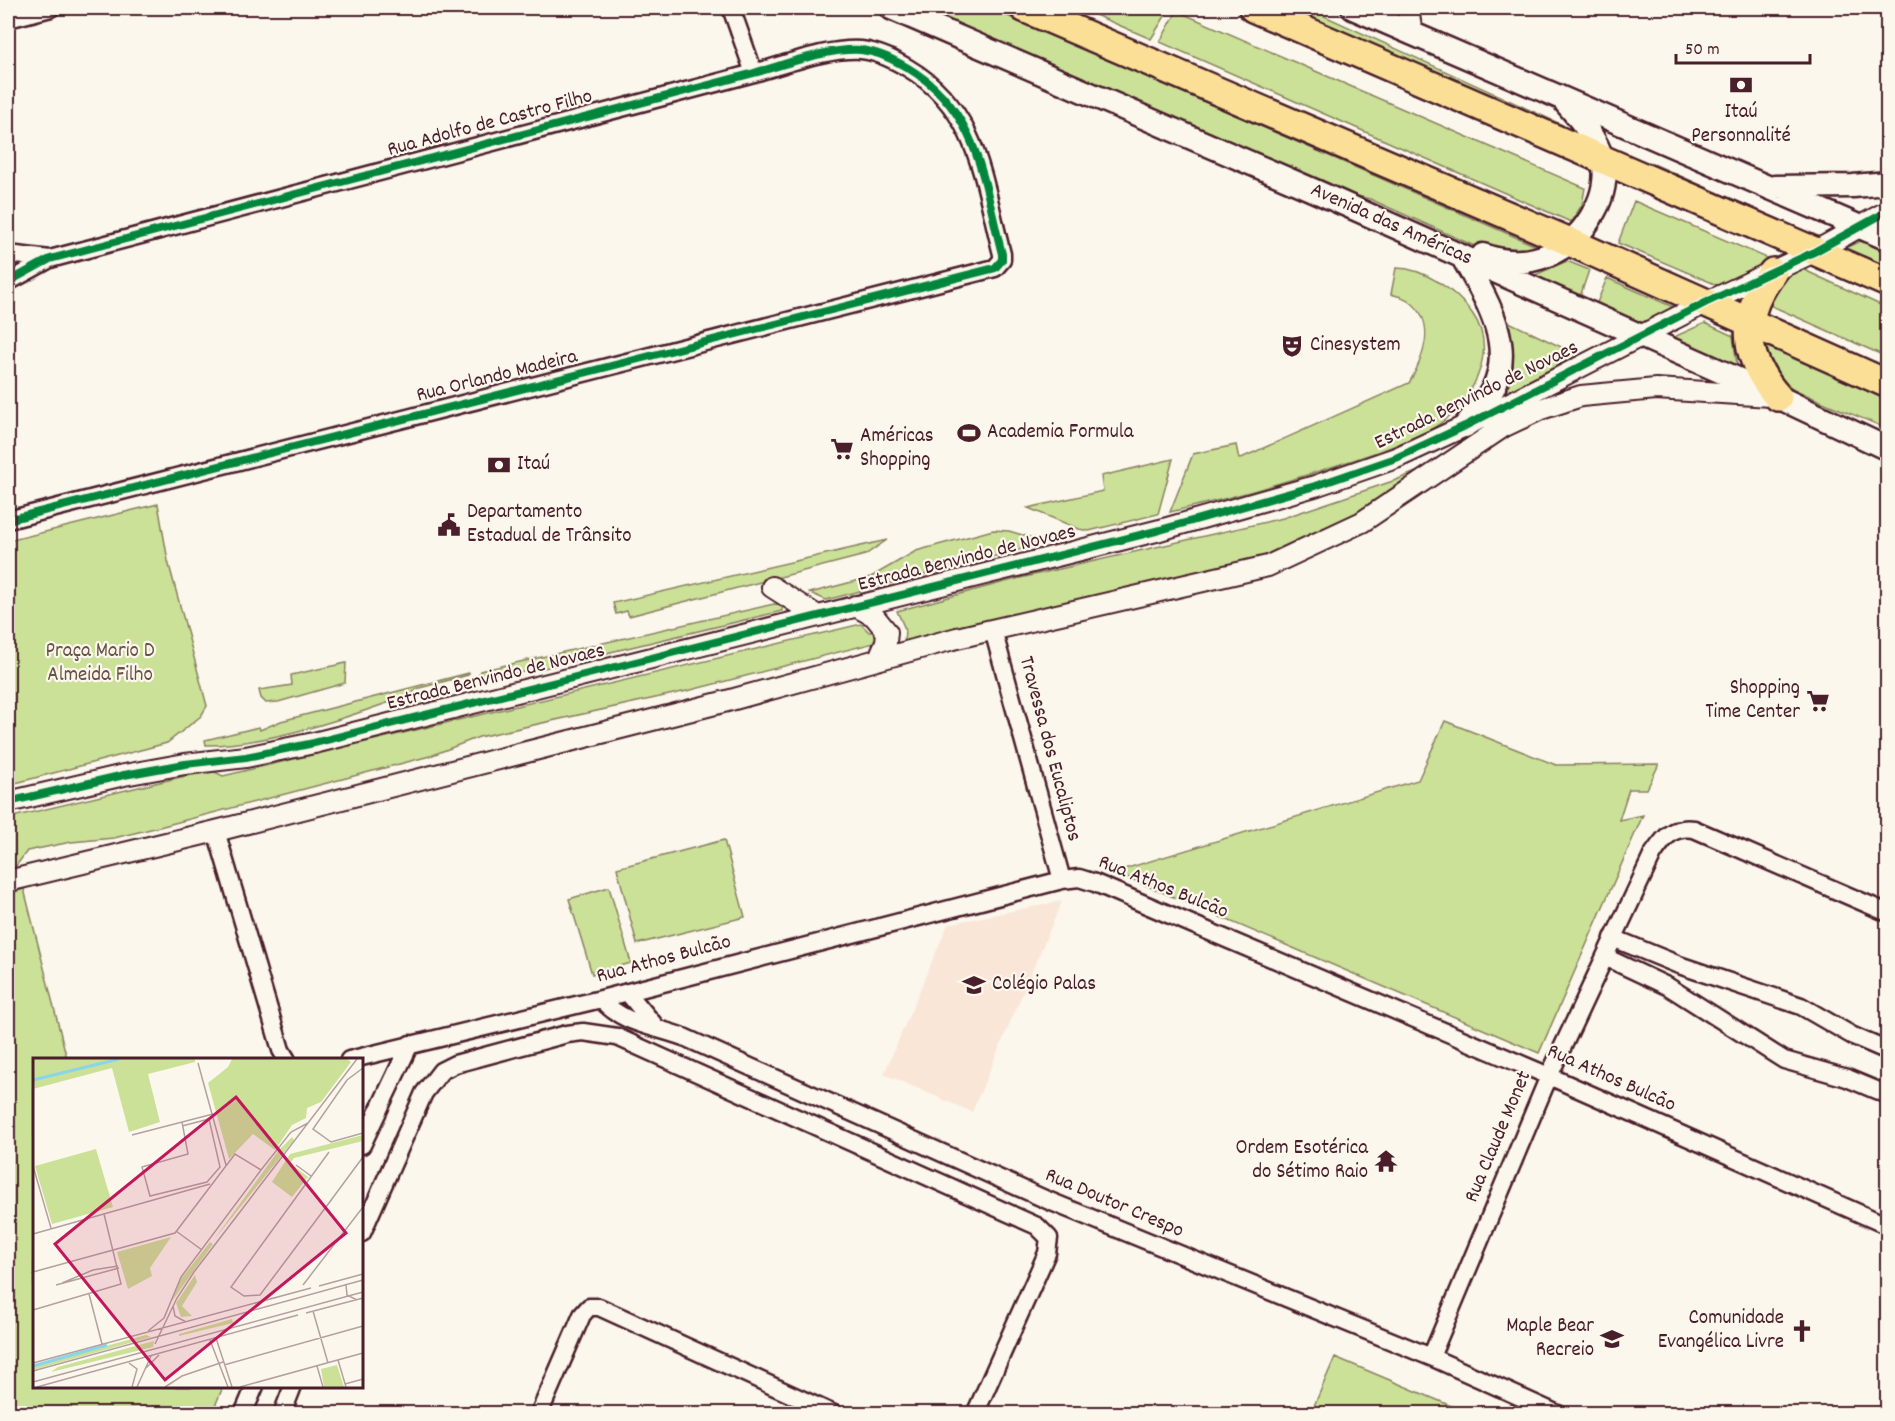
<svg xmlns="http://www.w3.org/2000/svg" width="1895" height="1421" font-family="Dekko,sans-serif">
  <rect width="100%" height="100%" fill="#fbf7ec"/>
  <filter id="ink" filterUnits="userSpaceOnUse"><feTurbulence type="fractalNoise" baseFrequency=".0167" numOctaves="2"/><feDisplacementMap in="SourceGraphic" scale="12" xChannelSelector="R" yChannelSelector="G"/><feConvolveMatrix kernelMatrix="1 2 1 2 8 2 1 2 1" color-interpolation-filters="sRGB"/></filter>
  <g filter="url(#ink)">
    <path fill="#f9e6d7" d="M1062,901L972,1112L884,1074L948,924Z"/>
    <path fill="#cae197" stroke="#8a8061" stroke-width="1.5" d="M922,8H989L1543,249L1490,253L1370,199L1335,191L1123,95Z
      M1079,8H1170L1151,39Z
      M1279,8H1307L1563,125L1573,140Z
      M1177,11L1585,188L1582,205L1571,222L1160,42Z
      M1649,162L1786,223L1753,215L1646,169Z
      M1634,201L1774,261L1724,288L1618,243Z
      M1863,240L1887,251V270L1840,250Z
      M1567,261L1589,270L1578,303L1512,275H1535Z
      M1396,268C1424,268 1455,290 1472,313C1500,352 1471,404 1435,427C1412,441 1377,452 1350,461C1291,481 1231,498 1170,512L1193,454L1236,445L1239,459L1409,383C1423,359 1438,322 1409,301C1405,297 1396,296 1391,294Z
      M1802,269L1887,308V357L1765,303L1776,281Z
      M1607,278L1680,310L1638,330L1594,310Z
      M1509,322L1578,355L1503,394L1512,346Z
      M1705,323L1733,336L1738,372L1665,341Z
      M1763,336L1887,391V429C1857,415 1812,400 1785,384C1769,374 1760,354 1763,336Z
      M1173,459L1158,514L1089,531L1079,529L1028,508L1103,491L1101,476Z
      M1443,461L1348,524L1265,557L1048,606L904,643L905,629L897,611L1016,579L1283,518L1396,480Z
      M158,504L168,561L207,706L201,716L167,743L8,785V541Z
      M993,530L1009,531L1036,539L1034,546L826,600L810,593L871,577L916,551Z
      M887,540L865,555L629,616L627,611L616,614L613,603Z
      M774,604L782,605V611L527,672L479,674L480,671Z
      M861,624L869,632L880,631L878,642L687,691L479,737L430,756L163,826L114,838L71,842L27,851L13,870H8V818L181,777L213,771L223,776Z
      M346,663L345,683L278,702L266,703L261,698L259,690L292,685L291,675Z
      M469,673L468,675L416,689L412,694C352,716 270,745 206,745L205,740L259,727L260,730L281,721Z
      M1445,721L1556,765L1659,764L1647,789H1629L1619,820L1643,815L1539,1053L1122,875L1124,869L1418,780Z
      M724,840L745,917L637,944L617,868Z
      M609,887L631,963L592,974L569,899Z
      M24,889L67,1059L34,1060V1386L223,1387L212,1413H8V894Z
      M1335,1357L1468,1413H1311Z"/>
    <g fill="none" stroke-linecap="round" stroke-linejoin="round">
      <g stroke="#4a1f2b" stroke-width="21">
        <path id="minor" d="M731,8L754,73
          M8,19L51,8
          M8,254L50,259
          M8,282L50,259L754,73C787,64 827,48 861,50C879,52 894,60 908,68C979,110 983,182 1002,254V260L995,268L8,520
          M993,630L1062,880
          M216,831L281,1050L287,1060
          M1613,938L1679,965L1801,1006L1853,1036L1888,1051
          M1605,957L1669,987L1784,1060L1847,1078L1888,1095
          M627,992L656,1027
          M601,999C623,1025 656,1026 686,1038L1047,1200L1431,1357L1558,1414
          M349,1060L601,999L1062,880L1079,878L1095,883L1549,1076L1888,1226
          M362,1145L410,1044
          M362,1233L424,1093L441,1071L455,1064L567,1034L583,1032L617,1037L1037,1226L1049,1238L1047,1253L975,1414
          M1431,1357L1549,1076L1653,854C1665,837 1672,826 1694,829L1888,913
          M243,1414L255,1386
          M282,1414L293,1386
          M539,1414L582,1315L589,1307H599L834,1414"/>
      </g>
      <g stroke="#4a1f2b" stroke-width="24">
        <path id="tertiary" d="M1408,8L1412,34
          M772,587L816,615
          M855,606L874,616L887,632L886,642L879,658
          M8,802L124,775L185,764L246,757L314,743L1160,530L1315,486L1396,458L1465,426L1705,303L1814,252L1888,211
          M8,881L216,831L727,701L957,638L1268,566L1362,522L1503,427L1541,409L1581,396L1656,389L1771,396"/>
      </g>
      <g stroke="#4a1f2b" stroke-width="27">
        <path id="secondary" d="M891,8L1315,191L1778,397L1888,449
          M1353,8L1888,239
          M1775,187L1853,186L1888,183
          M1483,255C1529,272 1573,253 1595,210C1603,196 1607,177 1603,161C1596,138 1581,120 1566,103
          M1462,256C1484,296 1516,343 1493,389C1486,402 1474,414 1465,426"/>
      </g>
      <g stroke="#4a1f2b" stroke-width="32">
        <path id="trunk" d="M1024,8L1570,242L1888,384
          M1253,8L1888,283
          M1773,272C1739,316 1742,356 1778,397"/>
      </g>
      <use href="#minor" stroke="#fbf7ec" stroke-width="16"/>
      <use href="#tertiary" stroke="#fbf7ec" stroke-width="20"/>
      <use href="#secondary" stroke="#fbf7ec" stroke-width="22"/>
      <use href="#trunk" stroke="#fbdf96" stroke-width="27"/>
      <g stroke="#fbf7ec" stroke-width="11">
        <path id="cycleway" d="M8,282L50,259L754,73C787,64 827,48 861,50C879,52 894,60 908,68C979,110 983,182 1002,254V260L995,268L8,520
          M8,802L124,775L185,764L246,757L314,743L1160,530L1315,486L1396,458L1465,426L1705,303L1814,252L1888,211"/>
      </g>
      <use href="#cycleway" stroke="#00873e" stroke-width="8"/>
    </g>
  </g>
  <defs>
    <g id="bank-bare" transform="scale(1.8)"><path d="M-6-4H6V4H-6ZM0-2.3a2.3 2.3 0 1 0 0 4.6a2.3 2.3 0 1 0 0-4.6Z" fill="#4a1f2b" stroke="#fbf7ec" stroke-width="2.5" paint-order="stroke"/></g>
    <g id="theatre-bare" transform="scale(1.8)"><path d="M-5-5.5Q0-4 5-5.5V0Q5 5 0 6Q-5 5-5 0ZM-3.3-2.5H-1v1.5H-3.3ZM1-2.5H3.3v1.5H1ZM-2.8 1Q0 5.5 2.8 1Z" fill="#4a1f2b" stroke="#fbf7ec" stroke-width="2.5" paint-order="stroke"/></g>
    <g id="stadium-bare" transform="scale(1.8)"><path d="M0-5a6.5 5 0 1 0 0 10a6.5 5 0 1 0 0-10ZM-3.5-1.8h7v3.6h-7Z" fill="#4a1f2b" stroke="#fbf7ec" stroke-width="2.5" paint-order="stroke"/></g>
    <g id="supermarket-bare" transform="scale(1.8)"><path d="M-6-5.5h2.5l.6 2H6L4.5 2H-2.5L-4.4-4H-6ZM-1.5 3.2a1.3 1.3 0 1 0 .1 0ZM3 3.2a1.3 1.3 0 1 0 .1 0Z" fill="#4a1f2b" stroke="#fbf7ec" stroke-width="2.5" paint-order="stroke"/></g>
    <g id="civic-bare" transform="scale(1.8)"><path d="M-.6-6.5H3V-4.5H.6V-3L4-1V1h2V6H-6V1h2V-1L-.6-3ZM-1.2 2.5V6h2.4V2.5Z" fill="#4a1f2b" stroke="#fbf7ec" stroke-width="2.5" paint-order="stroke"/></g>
    <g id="school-bare" transform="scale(1.8)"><path d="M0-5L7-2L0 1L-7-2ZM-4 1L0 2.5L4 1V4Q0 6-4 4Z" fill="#4a1f2b" stroke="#fbf7ec" stroke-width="2.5" paint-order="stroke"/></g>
    <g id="temple-bare" transform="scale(1.8)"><path d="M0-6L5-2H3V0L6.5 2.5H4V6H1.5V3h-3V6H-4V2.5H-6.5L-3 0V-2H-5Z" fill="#4a1f2b" stroke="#fbf7ec" stroke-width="2.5" paint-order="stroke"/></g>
    <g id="church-bare" transform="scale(1.8)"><path d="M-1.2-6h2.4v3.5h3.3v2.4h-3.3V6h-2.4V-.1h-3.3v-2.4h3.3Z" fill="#4a1f2b" stroke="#fbf7ec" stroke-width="2.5" paint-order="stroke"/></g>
  </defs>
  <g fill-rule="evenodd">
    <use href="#bank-bare" x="1741" y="85"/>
    <use href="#theatre-bare" x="1292" y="346"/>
    <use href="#stadium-bare" x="969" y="433"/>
    <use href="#supermarket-bare" x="842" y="449"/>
    <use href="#bank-bare" x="499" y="465"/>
    <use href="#civic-bare" x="449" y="525"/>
    <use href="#supermarket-bare" x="1818" y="701"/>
    <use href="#school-bare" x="974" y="985"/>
    <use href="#temple-bare" x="1386" y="1161"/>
    <use href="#church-bare" x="1802" y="1331"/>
    <use href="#school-bare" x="1612" y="1339"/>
  </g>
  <g text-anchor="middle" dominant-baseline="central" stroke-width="4.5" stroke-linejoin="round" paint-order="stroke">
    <g font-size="21" fill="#4a1f2b" stroke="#fbf7ec" text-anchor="start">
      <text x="1741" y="113" text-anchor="middle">Itaú<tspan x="1741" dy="24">Personnalité</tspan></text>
      <text x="1310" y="346">Cinesystem</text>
      <text x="987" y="433">Academia Formula</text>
      <text x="860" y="437">Américas<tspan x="860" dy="24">Shopping</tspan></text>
      <text x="517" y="465">Itaú</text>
      <text x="467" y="513">Departamento<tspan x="467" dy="24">Estadual de Trânsito</tspan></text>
      <text x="1800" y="689" text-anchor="end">Shopping<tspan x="1800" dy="24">Time Center</tspan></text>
      <text x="992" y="985">Colégio Palas</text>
      <text x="1368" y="1149" text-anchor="end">Ordem Esotérica<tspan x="1368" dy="24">do Sétimo Raio</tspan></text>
      <text x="1784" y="1319" text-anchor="end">Comunidade<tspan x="1784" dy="24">Evangélica Livre</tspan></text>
      <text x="1594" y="1327" text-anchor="end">Maple Bear<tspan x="1594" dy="24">Recreio</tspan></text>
    </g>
    <g font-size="21" fill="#4a1f2b" stroke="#fbf7ec">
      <text transform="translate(490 124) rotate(-15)">Rua Adolfo de Castro Filho</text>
      <text transform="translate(1391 225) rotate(24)">Avenida das Américas</text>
      <text transform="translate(497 377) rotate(-14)">Rua Orlando Madeira</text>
      <text transform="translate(1477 396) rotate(-26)">Estrada Benvindo de Novaes</text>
      <text transform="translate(967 559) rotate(-14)">Estrada Benvindo de Novaes</text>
      <text transform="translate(496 678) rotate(-14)">Estrada Benvindo de Novaes</text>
      <text transform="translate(1049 749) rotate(75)">Travessa dos Eucaliptos</text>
      <text transform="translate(1163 888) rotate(22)">Rua Athos Bulcão</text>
      <text transform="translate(664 960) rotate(-15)">Rua Athos Bulcão</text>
      <text transform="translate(1611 1079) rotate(24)">Rua Athos Bulcão</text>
      <text transform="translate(1499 1137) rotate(-67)">Rua Claude Monet</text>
      <text transform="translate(1114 1204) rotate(23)">Rua Doutor Crespo</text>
    </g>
    <g font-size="21" fill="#6a5046" stroke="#fbf7ec">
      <text x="100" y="652">Praça Mario D<tspan x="100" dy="24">Almeida Filho</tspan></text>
    </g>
  </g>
  <g transform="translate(33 1058)">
    <rect width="330" height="330" fill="#fbf7ec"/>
    <path d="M0,1H162V4L115,16L127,64L96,74L79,10L0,31ZM199,1H314L318,4L288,44L274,50L273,60L259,67L242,92L220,76L196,101L175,25L195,9ZM330,77V83L261,100L257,105L275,119L259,139L239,124L257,96ZM259,79L261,82L180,183L245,93ZM63,91L80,149L19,166L2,108ZM138,179L117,210L119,218L95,231L84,194ZM177,184L180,186L139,243L147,222ZM162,217L164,224L149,248L159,258L148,259L143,245ZM199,261L200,265L146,278V276ZM113,277L118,279L0,312V308ZM121,283L120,289L18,314L25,309ZM304,307L311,329H291L288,311Z" fill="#cae197"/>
    <path fill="none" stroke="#8ad5ea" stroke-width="3" d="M0,22L86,1M0,308L74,287"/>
    <path fill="none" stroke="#b4a19f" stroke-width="1.5" d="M165,5L193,107M330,10L314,22L280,71L298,84L330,75M149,64L155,96L109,109L117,138L174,124L187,109L176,61L149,68M99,77L180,56M296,94L198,229L211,238L227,237L299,141M263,107L278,118M0,108L18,170M290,153L330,99M143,173L169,192M0,176L177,126M0,214L142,175L202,96L228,112M29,225L60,212L85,208M23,227L86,210M270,227L330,149M313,227L314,237L324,242M286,228L330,216M56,236L69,286M140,248L142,258L153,264M0,252L88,226L71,156M280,253L295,305M273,255L330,240M115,273L131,260L148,219L228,112L258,74L275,65M183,280L199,329M177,282L195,329M122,286L144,240L161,214L324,1M305,302L313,329M0,305L278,230M96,305L104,311L99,329M191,307L330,268M284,308L290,329M113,310L126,297M0,313L330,222M0,324L330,234M312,326L330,321M4,329L265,257M104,329L118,298M132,329L149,318L190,304M207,329L330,295"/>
    <path fill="#c2185b" fill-opacity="0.15" stroke="#c2185b" stroke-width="3" d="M203,39L313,175L132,322L22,186Z"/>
    <rect width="330" height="330" fill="none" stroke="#4a1f2b" stroke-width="3"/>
  </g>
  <rect width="1895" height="1421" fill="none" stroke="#fbf7ec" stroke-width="30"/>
  <rect x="15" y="15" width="1865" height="1391" fill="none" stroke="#4a1f2b" stroke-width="2" filter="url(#ink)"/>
  <path d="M1676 54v9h134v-9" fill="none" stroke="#4a1f2b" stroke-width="3"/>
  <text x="1685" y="54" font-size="18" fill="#4a1f2b" stroke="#fbf7ec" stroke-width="4.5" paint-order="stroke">50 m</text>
</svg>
